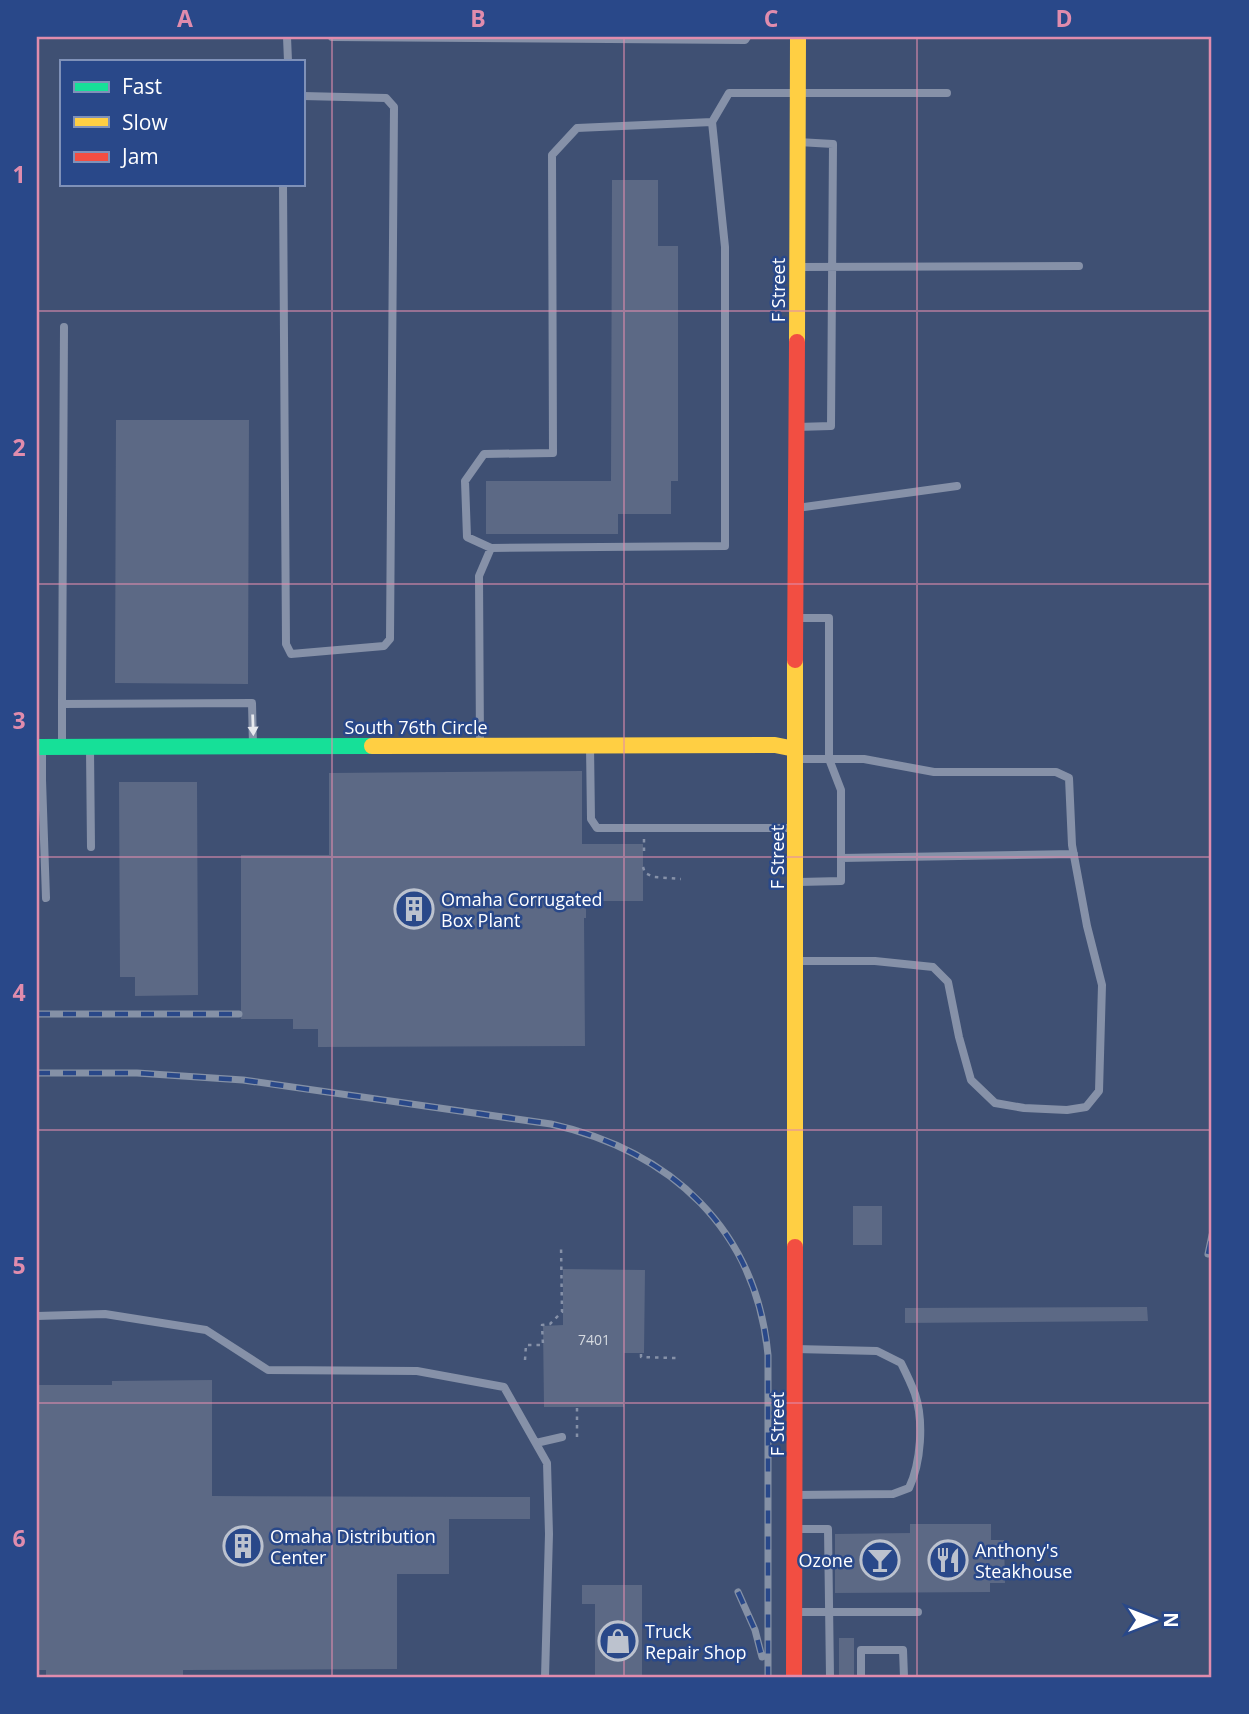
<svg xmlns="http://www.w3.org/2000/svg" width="1249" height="1714" font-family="'Open Sans',sans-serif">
  <rect width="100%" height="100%" fill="#3f5073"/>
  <path fill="#5c6985" d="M612,180H658V246H678V481H671V514H618V534H486V481H611Z
    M116,420H249L248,684L115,683Z
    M582,771V844H643V901H586V918H584L585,1046L318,1047V1029H293V1019H241V855H329V773Z
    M119,782H197L198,995L135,996V977H120Z
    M853,1206H882V1245H853Z
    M563,1269L645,1270L644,1353H624V1407H544L543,1326L563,1325Z
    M1147,1307L1148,1321L905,1323V1308Z
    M212,1380V1496L530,1497V1519H449V1574H397V1669L183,1670V1677H46V1670H37V1385H112V1381Z
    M910,1524H991V1540H1004L1005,1583H990V1592L835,1593V1534L910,1533Z
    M582,1585H642V1677H595V1604H582Z
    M839,1638H854V1677H839Z"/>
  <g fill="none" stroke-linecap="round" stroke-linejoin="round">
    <path stroke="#8691a8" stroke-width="2.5" stroke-dasharray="3.5 5" stroke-linecap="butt" d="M37,39L39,37
      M644,839V856
      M643,867L645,873L654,877L681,879
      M641,1354V1357L676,1358
      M525,1360L526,1345H543L542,1325L550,1324L562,1312L561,1245
      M577,1437V1407"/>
    <path stroke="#8691a8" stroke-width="8" d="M287,37L288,61
      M332,37L745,40L747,37
      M712,122L725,247V546L491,548L467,537L465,481L484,454L553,453L552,155L577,128L712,122L729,93H947
      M283,184L286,644L291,654L384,646L390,639L394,107L386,98L303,96
      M799,267L1079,266
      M64,327L62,704L252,703L253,746
      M797,427L831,426L833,144L798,142
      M797,508L957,486
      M797,618H829V759L841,790V881L799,882
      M62,704V746
      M480,746L479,576L491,548
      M590,746L591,819L597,828H797
      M90,750L91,847
      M40,780H42V750
      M42,780L46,898
      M841,858L1074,854
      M796,961H875L933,967L948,982L959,1037L971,1080L995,1103L1024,1108L1067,1110L1086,1107L1099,1091L1102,985L1087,926L1072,845L1069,778L1056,772H934L864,759H798
      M37,1316L105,1314L206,1330L268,1370L417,1371L504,1387L547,1463L549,1534L545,1677
      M536,1443L562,1437
      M796,1495L893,1494L909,1488C921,1463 924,1421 915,1394C911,1383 906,1373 901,1363L877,1351L796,1349
      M796,1529H828L830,1677
      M795,1612H918
      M861,1677V1650H903L904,1677"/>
    <path stroke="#16e098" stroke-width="16" d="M37,747L372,746"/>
    <path stroke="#ffcf43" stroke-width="16" d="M797,342L798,37
      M795,660V1247
      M372,746L775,745L795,749"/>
    <path stroke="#f24e42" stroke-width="16" d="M795,660L797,342
      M794,1677L795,1247"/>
    <g stroke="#8591a6" stroke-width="7">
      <path id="rail" d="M37,1014H239
        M37,1073H137L243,1080L551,1124C671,1151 756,1229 768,1355V1677
        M1208,1254L1212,1235
        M738,1592L755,1630L762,1657"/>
    </g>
    <use href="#rail" stroke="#294889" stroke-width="4.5" stroke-dasharray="13" stroke-linecap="butt"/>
  </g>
  <defs><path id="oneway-solid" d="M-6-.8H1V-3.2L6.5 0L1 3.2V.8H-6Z" transform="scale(1.75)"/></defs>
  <use fill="#e7e9ee" href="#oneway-solid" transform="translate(253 725) rotate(88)"/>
  <path fill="none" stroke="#e08cad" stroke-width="2" stroke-opacity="0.55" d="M332,37V1677M624,37V1677M917,37V1677M37,311H1212M37,584H1212M37,857H1212M37,1130H1212M37,1403H1212"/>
  <defs>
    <g id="building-ring" transform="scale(2.0125)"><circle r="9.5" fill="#294889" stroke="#bcc2ce" stroke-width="1.5"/><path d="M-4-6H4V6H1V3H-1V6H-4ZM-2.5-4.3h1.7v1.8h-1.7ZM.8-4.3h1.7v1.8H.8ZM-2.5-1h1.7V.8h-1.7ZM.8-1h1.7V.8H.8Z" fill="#bcc2ce"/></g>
    <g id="bar-ring" transform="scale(2.0125)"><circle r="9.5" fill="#294889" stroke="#bcc2ce" stroke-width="1.5"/><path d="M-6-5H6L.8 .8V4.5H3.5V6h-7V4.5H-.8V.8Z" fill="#bcc2ce"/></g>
    <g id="restaurant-ring" transform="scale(2.0125)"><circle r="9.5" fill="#294889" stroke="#bcc2ce" stroke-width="1.5"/><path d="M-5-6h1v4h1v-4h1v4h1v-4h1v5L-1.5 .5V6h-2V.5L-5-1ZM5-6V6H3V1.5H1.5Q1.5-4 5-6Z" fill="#bcc2ce"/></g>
    <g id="shop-ring" transform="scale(2.0125)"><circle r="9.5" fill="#294889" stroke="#bcc2ce" stroke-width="1.5"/><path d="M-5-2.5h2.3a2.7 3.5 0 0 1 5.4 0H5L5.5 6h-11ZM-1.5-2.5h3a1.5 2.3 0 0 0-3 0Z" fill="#bcc2ce"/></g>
  </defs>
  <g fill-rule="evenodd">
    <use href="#building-ring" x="414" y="909"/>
    <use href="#building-ring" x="243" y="1546"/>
    <use href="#bar-ring" x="880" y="1560"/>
    <use href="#restaurant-ring" x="948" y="1560"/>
    <use href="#shop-ring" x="618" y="1641"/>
  </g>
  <g text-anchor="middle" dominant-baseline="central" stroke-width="5" stroke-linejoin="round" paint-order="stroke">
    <g font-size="14" fill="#d6dae0">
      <text x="594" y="1339">7401</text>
    </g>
    <g font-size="18" fill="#fff" stroke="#294889">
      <text transform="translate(778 290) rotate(-90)">F Street</text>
      <text x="416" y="727">South 76th Circle</text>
      <text transform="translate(777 857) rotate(-90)">F Street</text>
      <text transform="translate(777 1424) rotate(-90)">F Street</text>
    </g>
    <g font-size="18" fill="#fff" stroke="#294889" text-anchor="start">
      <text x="441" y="899">Omaha Corrugated<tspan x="441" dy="21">Box Plant</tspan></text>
      <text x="270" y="1536">Omaha Distribution<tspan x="270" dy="21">Center</tspan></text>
      <text x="975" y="1550">Anthony's<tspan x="975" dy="21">Steakhouse</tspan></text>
      <text x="853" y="1560" text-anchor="end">Ozone</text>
      <text x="645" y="1631">Truck<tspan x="645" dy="21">Repair Shop</tspan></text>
    </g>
  </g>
  <rect width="1249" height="1714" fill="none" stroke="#294889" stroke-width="77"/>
  <rect x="60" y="60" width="245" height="126" fill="#294889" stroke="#7f91b8" stroke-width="2"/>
  <rect x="74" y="82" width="35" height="10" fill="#16e098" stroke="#7f91b8" stroke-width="2"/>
  <text x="122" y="94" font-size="21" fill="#ffffff">Fast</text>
  <rect x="74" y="117" width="35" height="10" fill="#ffcf43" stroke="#7f91b8" stroke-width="2"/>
  <text x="122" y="130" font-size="21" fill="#ffffff">Slow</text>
  <rect x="74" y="152" width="35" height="10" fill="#f24e42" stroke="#7f91b8" stroke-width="2"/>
  <text x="122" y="164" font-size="21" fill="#ffffff">Jam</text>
  <g transform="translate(1154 1620) rotate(90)" stroke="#294889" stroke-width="5" paint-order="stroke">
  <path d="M0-5L12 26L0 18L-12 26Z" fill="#ffffff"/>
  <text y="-10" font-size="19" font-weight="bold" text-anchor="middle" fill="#ffffff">N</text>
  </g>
  <rect x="38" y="38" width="1172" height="1638" fill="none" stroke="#e08cad" stroke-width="2.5"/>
  <g font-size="23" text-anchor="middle" font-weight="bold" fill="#e08cad">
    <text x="185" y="27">A</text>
    <text x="478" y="27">B</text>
    <text x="771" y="27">C</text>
    <text x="1064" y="27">D</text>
    <text x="19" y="183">1</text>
    <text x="19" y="456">2</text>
    <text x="19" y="729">3</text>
    <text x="19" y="1001">4</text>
    <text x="19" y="1274">5</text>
    <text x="19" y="1547">6</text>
  </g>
</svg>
